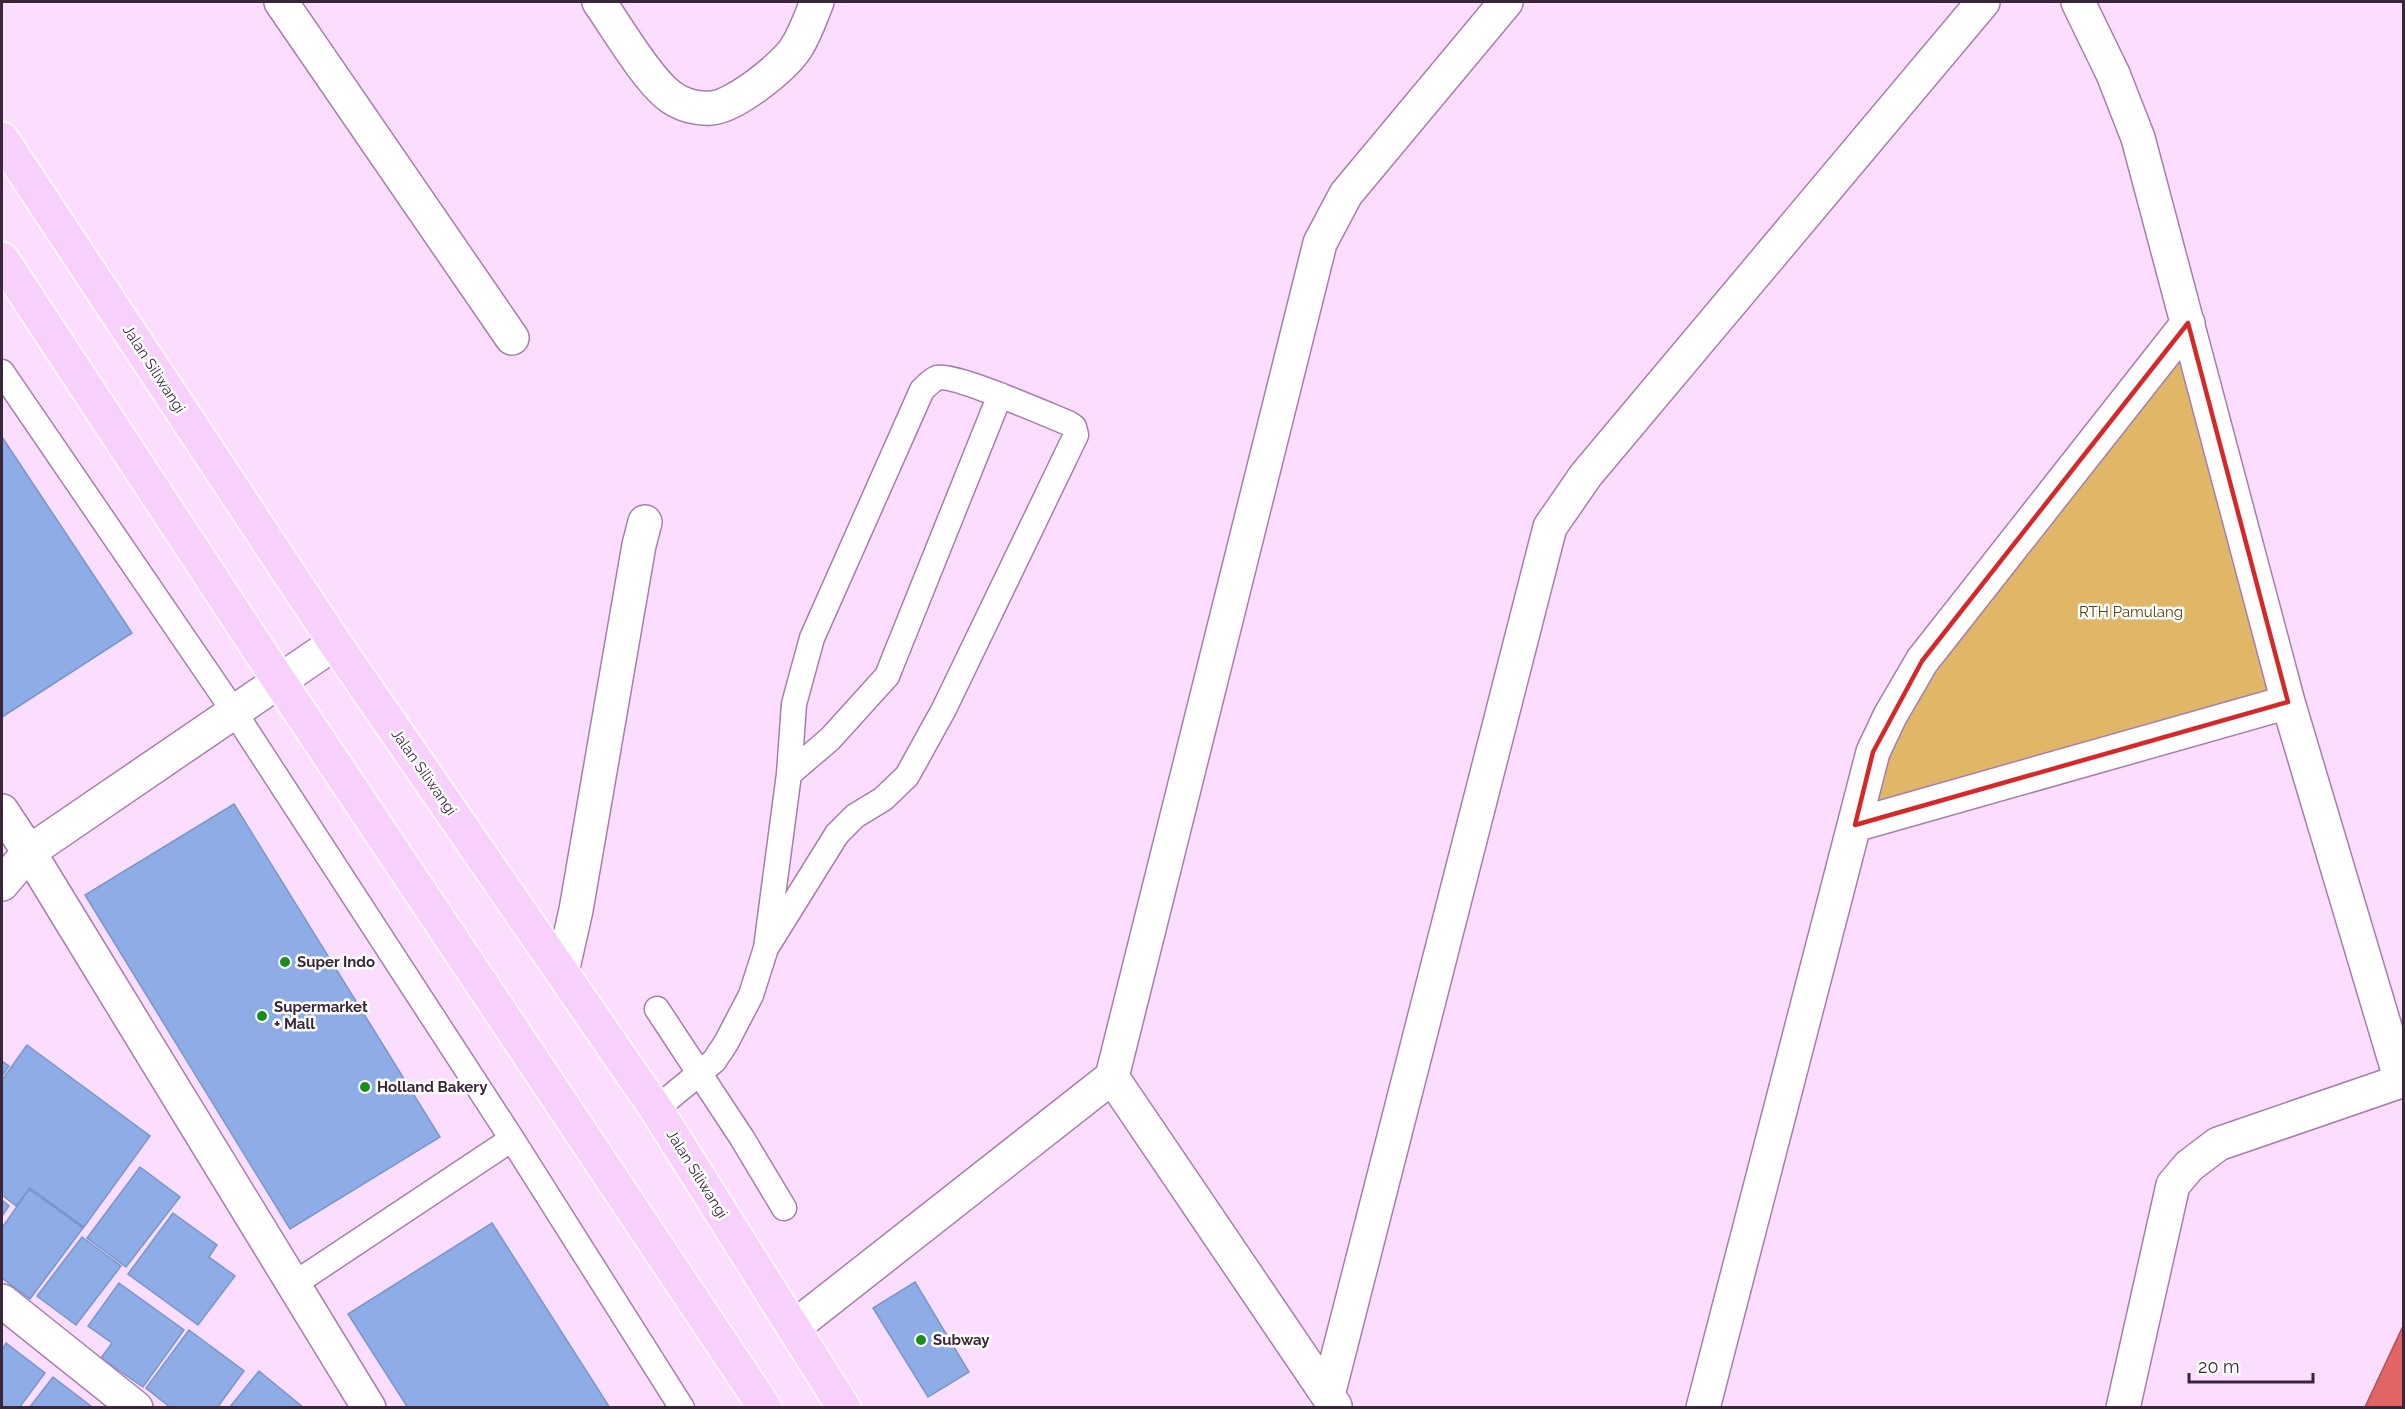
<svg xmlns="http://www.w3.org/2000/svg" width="2405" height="1409" font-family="Raleway,sans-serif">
  <rect width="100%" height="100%" fill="#fbdeff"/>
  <path fill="#e0b767" d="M2188,323L2288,702L1855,825L1890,716Z"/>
  <path fill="#e16564" stroke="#af5258" stroke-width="1.5" d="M2403,1326V1407H2365Z"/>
  <path fill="#8eace6" stroke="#7895ce" stroke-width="1.5" d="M2,437L132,633L2,717Z
    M234,804L440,1137L290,1229L85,895Z
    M27,1045L150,1136L84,1227L30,1188L16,1206L2,1195V1080Z
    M2,1061L9,1066L2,1076Z
    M140,1167L180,1197L126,1267L87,1238Z
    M29,1189L83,1228L30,1299L2,1278V1228Z
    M2,1200L9,1206L2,1216Z
    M173,1213L217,1245L209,1257L235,1276L198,1325L128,1274Z
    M492,1223L610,1408H408L348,1314Z
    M82,1237L121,1266L76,1325L37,1296Z
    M915,1282L969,1372L928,1397L873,1308Z
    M119,1283L184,1330L143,1387L101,1358L112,1343L88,1326Z
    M189,1330L244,1371L217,1408H171L146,1388Z
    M6,1343L45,1373L19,1408H2V1350Z
    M259,1371L304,1408H229Z
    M53,1377L91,1406V1408H29Z"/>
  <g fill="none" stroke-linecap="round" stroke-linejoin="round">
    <g stroke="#a97caf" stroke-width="27">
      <path id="service" d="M2,372L235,713L512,1139L682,1408
        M789,774L830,739L887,676L1000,395
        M657,1009L742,1138L784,1208
        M656,1109L714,1061L726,1043L751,995L766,948L789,774L794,704L812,638L922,390C926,386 932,380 937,378C953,373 1048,415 1068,423L1074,427L1076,435L944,709L907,776L883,799L855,816L837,834L766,948
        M294,1284L512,1139"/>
    </g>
    <g stroke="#a97caf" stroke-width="36">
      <path id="minor" d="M281,2L512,338
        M599,2C616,26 648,81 671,97C682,105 697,109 711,108C734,107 784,67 796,48C805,35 811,16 817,2
        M2078,2L2113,74L2138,138L2288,702L2401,1081
        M2,811L29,852L369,1408
        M1855,825L2288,702
        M2,884L29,852L335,643
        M562,972L576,910L639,545L645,522
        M1112,1077L1335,1406
        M2,1301L136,1408
        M794,1327L1112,1077L1320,243L1346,194L1506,2
        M1328,1395L1550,527L1586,475L1983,2
        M1703,1408L1873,752L1890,716L1922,661L2188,323"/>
    </g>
    <g stroke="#a97caf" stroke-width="36">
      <path id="tertiary" d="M2123,1408L2173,1185L2189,1166L2218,1144L2404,1080"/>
    </g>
    <g stroke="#fff" stroke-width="36">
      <path id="primary" d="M2,139L335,643L656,1109L844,1408
        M2,259L280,682L765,1408"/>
    </g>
    <use href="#service" stroke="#fff" stroke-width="24"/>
    <use href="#minor" stroke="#fff" stroke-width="33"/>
    <use href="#tertiary" stroke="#fff" stroke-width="33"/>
    <use href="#primary" stroke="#f7d1fb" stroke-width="33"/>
  </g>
  <path fill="none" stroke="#d62828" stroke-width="4.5" stroke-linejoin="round" d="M2188,323L2288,702L1855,825L1873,752L1922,661Z"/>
  <g fill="#198f1a" stroke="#fff" stroke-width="2">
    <circle cx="285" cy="962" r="6"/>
    <circle cx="262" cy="1016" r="6"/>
    <circle cx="365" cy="1087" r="6"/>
    <circle cx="921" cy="1340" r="6"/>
  </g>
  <g text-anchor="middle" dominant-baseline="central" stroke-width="5" stroke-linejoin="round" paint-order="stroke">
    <g font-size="15" fill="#39263b" stroke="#fff">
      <text transform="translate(154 369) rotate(57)">Jalan Siliwangi</text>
      <text transform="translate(424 772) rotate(55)">Jalan Siliwangi</text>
      <text transform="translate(697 1174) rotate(58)">Jalan Siliwangi</text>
    </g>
    <g font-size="15" fill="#5b430d" stroke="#fff">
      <text x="2131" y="612">RTH Pamulang</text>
    </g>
    <g font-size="15" font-weight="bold" fill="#39263b" stroke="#fff" text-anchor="start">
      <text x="297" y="962">Super Indo</text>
      <text x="274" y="1007">Supermarket<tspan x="274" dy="17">+ Mall</tspan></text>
      <text x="377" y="1087">Holland Bakery</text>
      <text x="933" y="1340">Subway</text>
    </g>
  </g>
  <rect width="2405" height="1409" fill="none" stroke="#39263b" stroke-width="6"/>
  <path d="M2189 1373v9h124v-9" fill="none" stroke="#39263b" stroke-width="3"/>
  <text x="2198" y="1373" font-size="18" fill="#39263b" stroke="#ffffff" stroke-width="4.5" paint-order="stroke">20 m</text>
</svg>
